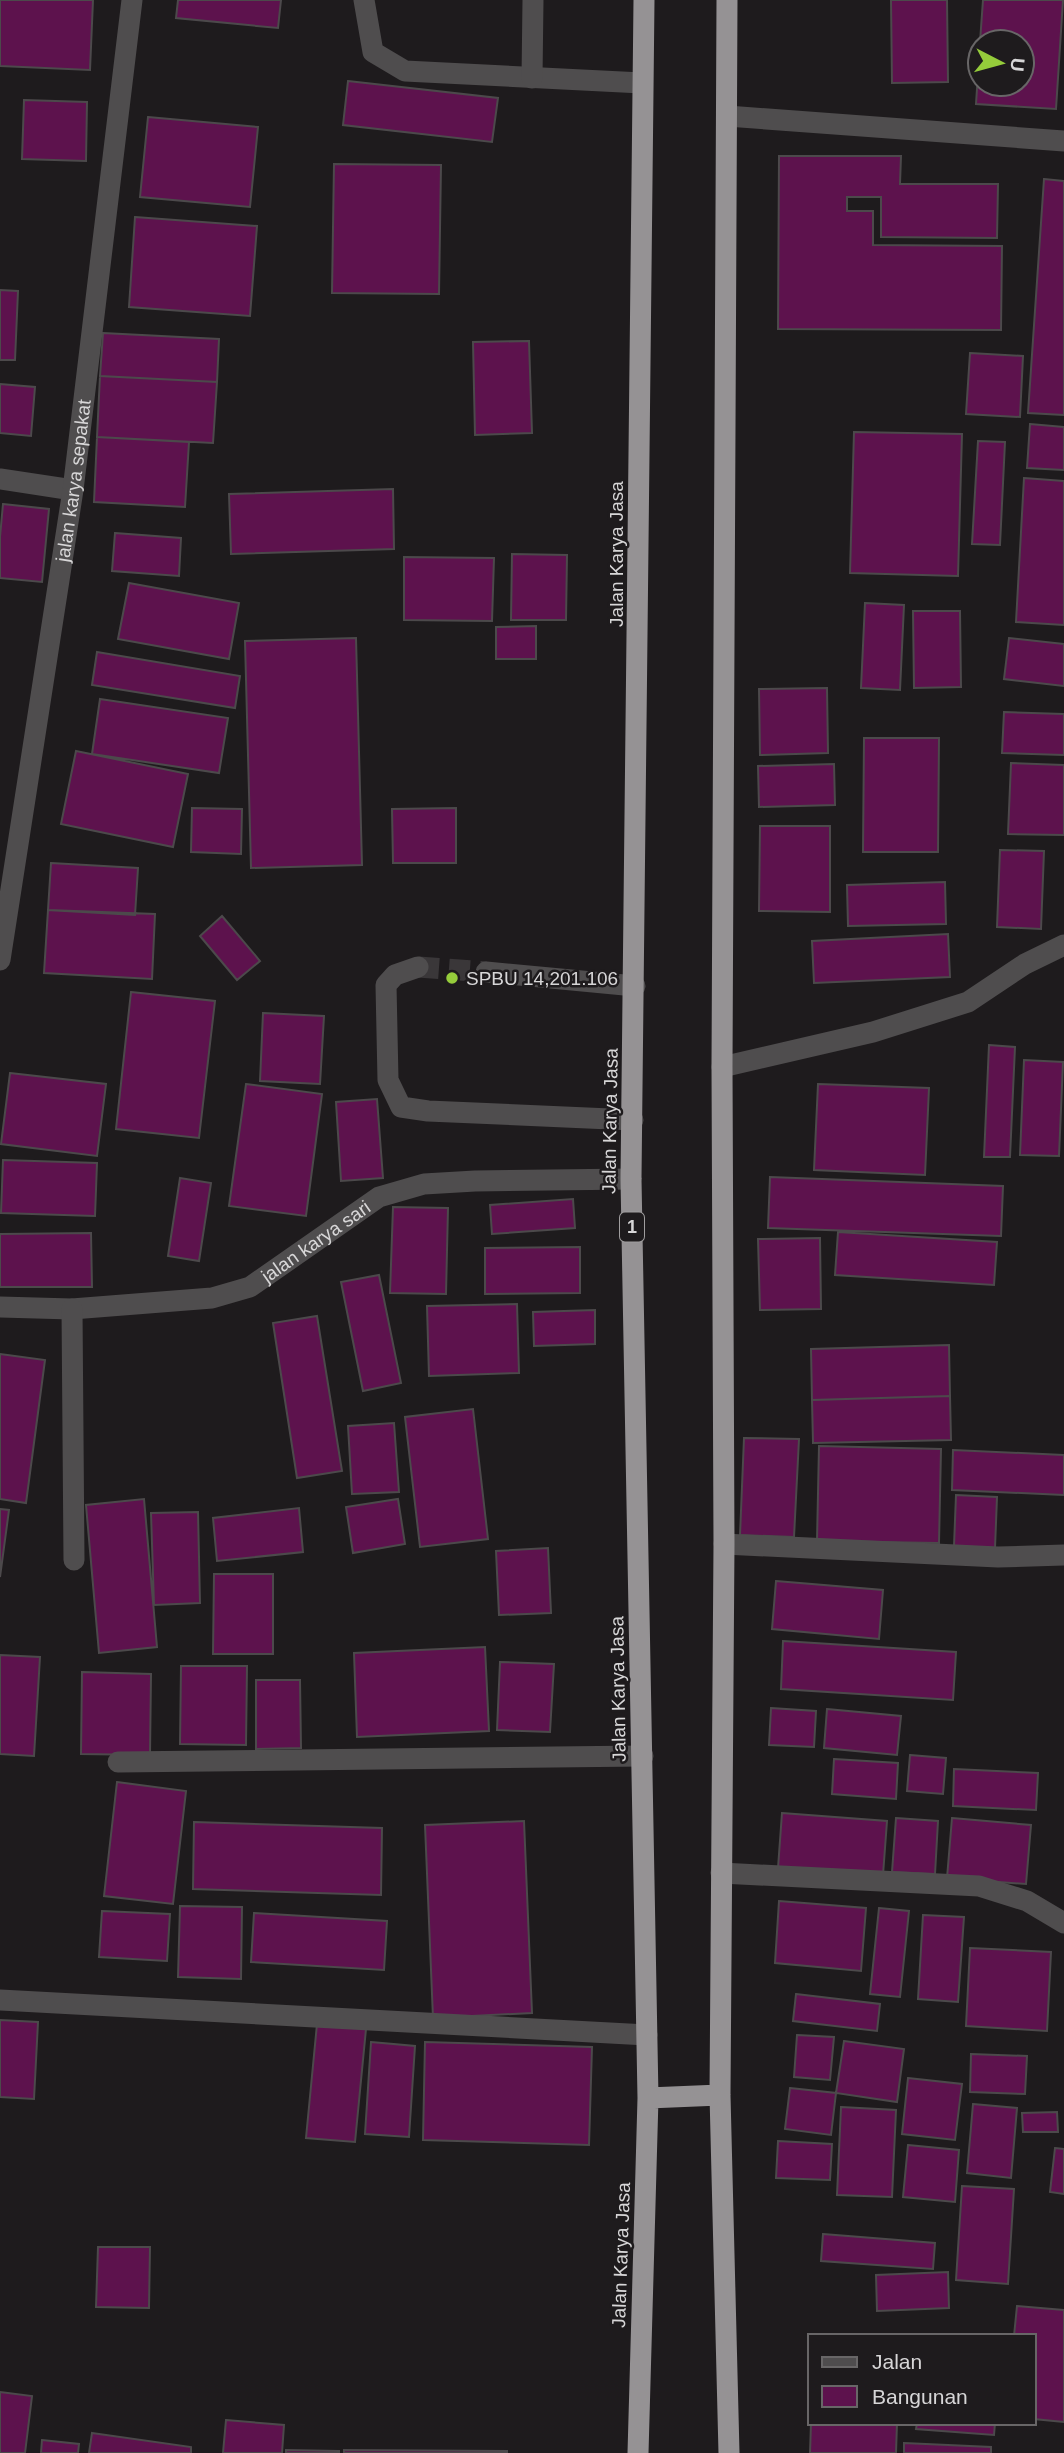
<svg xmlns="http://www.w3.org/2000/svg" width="1064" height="2453" font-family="Helvetica,sans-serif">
  <rect width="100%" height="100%" fill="#1e1b1d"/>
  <path fill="#5d124d" stroke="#4c494b" stroke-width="2" d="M0,0H93L90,70L0,66Z
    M178,0H281L278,28L176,18Z
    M891,0H947L948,82L892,83Z
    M983,0H1063L1056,109L976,104L980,43V84H1022V42H980Z
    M348,81L498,98L492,142L343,125Z
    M24,100L87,102L86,161L22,159Z
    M148,117L258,127L250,207L140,197Z
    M779,156H901L900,184H998L997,238L881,237V197H847V211H873V245L1002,246L1001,330L778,329Z
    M334,164L441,165L439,294L332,293Z
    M1044,179L1064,181V415L1028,413Z
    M135,217L257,226L250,316L129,307Z
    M0,290L18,291L15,360H0Z
    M103,333L219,339L217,382L100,376Z
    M529,341L532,433L475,435L473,342Z
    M970,353L1023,356L1020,417L966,414Z
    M100,376L217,382L213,443L97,437Z
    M0,384L35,387L31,436L0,433Z
    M1030,424L1064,427V470L1027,468Z
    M854,432L962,434L958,576L850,573Z
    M97,437L189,442L185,507L94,502Z
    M978,441L1005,442L1000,545L972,544Z
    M1024,478L1064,481V625L1016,622Z
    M393,489L394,549L231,554L229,494Z
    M3,504L49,509L42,582L0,578V537Z
    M115,533L181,538L179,576L112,571Z
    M512,554L567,555L566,620H511Z
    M404,557L494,558L492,621L404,620Z
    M129,583L239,603L229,659L118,639Z
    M865,603L904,605L900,690L861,688Z
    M913,611H960L961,687L914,688Z
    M536,626V659H496V627Z
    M356,638L362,865L251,868L245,641Z
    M1009,638L1064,644V686L1004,679Z
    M97,652L240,676L235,708L92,685Z
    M827,688L828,753L760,755L759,689Z
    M100,699L228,718L219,773L92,754Z
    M1004,712L1064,714V755L1002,753Z
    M864,738H939L938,852H863Z
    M76,751L188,774L173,847L61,824Z
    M1011,763L1064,765V835L1008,834Z
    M834,764L835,805L759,807L758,766Z
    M192,808L242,809L241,854L191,852Z
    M456,808V863H393L392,809Z
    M760,826H830V912L759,911Z
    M1000,850L1044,851L1041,929L997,927Z
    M51,863L138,868L135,915L48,910Z
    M945,882L946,924L848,926L847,885Z
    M48,910L155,914L152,979L44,973Z
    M222,916L260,961L237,980L200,936Z
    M948,934L950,977L814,983L812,941Z
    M131,992L215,1001L199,1138L116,1129Z
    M263,1013L324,1016L320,1084L260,1081Z
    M989,1045L1015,1047L1010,1157H984Z
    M1024,1060L1063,1062L1059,1156L1020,1155Z
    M10,1073L106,1084L97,1156L1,1144Z
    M246,1084L322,1094L306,1216L229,1206Z
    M818,1084L929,1088L925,1175L814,1170Z
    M377,1099L383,1178L341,1181L336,1102Z
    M3,1160L97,1163L95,1216L1,1213Z
    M770,1177L1003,1186L1001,1236L768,1228Z
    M180,1178L211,1183L199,1261L168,1256Z
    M573,1199L575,1228L492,1234L490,1205Z
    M393,1207L448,1208L446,1294L390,1293Z
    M838,1232L997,1242L994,1285L835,1275Z
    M91,1233L92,1287H0V1234Z
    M820,1238L821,1309L760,1310L758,1239Z
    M580,1247V1293L485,1294V1248Z
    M379,1275L401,1383L363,1391L341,1282Z
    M517,1304L519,1373L429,1376L427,1306Z
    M595,1310V1344L534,1346L533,1312Z
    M317,1316L342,1471L297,1478L273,1323Z
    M949,1345L950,1396L812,1400L811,1349Z
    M0,1354L45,1360L26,1503L0,1499Z
    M950,1396L951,1440L813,1443L812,1400Z
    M473,1409L488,1539L420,1547L405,1417Z
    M394,1423L399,1492L352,1494L348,1426Z
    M744,1438L799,1439L794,1537L740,1535Z
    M819,1446L941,1449L939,1543L817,1541Z
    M953,1450L1064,1455V1495L952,1490Z
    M956,1495L997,1497L995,1548L954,1546Z
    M144,1499L157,1647L99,1653L86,1505Z
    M398,1499L405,1544L353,1553L346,1507Z
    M299,1508L303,1552L217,1561L213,1518Z
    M0,1509L9,1510L0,1577Z
    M198,1512L200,1603L154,1605L151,1513Z
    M548,1548L551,1613L499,1615L496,1551Z
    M214,1574H273V1654H213Z
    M776,1581L883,1590L879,1639L772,1629Z
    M783,1641L956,1652L953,1700L781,1689Z
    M485,1647L489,1731L357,1737L354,1653Z
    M0,1655L40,1657L34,1756L0,1754Z
    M500,1662L554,1664L550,1732L497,1730Z
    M181,1666H247L246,1745L180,1744Z
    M82,1672L151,1674L150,1755L81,1754Z
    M256,1680H300L301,1748L256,1749Z
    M771,1708L816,1711L814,1747L769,1745Z
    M827,1709L901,1716L897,1755L824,1748Z
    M910,1755L946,1758L943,1794L907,1791Z
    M834,1759L898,1763L896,1799L832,1794Z
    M954,1769L1038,1773L1036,1810L953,1806Z
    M117,1782L186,1791L173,1904L104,1896Z
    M782,1813L887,1821L883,1875L778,1868Z
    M896,1818L938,1821L935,1874L892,1872Z
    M952,1818L1031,1825L1026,1884L947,1878Z
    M524,1821L532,2013L433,2018L425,1825Z
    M194,1822L382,1828L381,1895L193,1889Z
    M779,1901L866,1908L861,1971L775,1963Z
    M180,1906L242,1907L241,1979L178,1977Z
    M879,1908L909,1911L900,1997L870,1994Z
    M102,1911L170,1914L167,1961L99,1957Z
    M254,1913L387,1921L384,1970L251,1962Z
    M923,1915L964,1917L958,2002L918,1999Z
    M970,1948L1051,1952L1047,2031L966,2026Z
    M796,1994L880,2004L877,2031L793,2021Z
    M0,2020L38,2022L34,2099L0,2097Z
    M317,2024L366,2029L355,2142L306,2138Z
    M797,2035L834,2037L830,2080L794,2077Z
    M844,2041L904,2049L897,2102L836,2093Z
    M371,2042L415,2046L409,2137L365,2134Z
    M425,2042L592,2047L589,2145L423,2140Z
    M971,2054L1027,2056L1025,2094L970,2092Z
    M908,2078L962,2084L955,2140L902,2134Z
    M790,2088L836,2093L831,2135L785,2129Z
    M973,2104L1017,2108L1011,2178L967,2173Z
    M841,2107L896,2110L892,2197L837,2195Z
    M1057,2112L1058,2132H1023L1022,2113Z
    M778,2141L832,2144L830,2180L776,2178Z
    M908,2145L959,2150L955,2202L903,2197Z
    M1055,2148L1064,2149V2194L1050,2192Z
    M962,2186L1014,2189L1008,2284L956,2280Z
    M823,2234L935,2243L933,2269L821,2261Z
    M98,2247H150L149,2308L96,2307Z
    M948,2272L949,2308L877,2311L876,2275Z
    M1017,2306L1064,2310V2422L1034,2419V2336H1014Z
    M0,2392L32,2396L25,2453H0Z
    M226,2420L284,2425L282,2453H223Z
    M811,2423H897L896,2453H810Z
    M917,2423H995L994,2435L916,2429Z
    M92,2433L191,2447V2453H89Z
    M42,2440L79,2444L78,2453H41Z
    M904,2443L991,2447V2453H904Z
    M286,2450L339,2451V2453H286Z
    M344,2450L507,2451V2453H344Z"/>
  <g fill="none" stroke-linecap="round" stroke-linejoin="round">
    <path stroke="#3a3739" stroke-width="21" stroke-dasharray="21 10" stroke-linecap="butt" d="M418,967L486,972"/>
    <g stroke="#4f4d4e" stroke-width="21">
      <path d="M364,0L373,52L405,71L642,83"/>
      <path d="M532,78L533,0"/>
      <path d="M727,116L1064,141"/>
      <path d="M0,479L73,490"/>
      <path id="s1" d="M0,960L73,490L132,0"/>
      <path d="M418,967L395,975L386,985L388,1080L401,1107L428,1111L633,1120"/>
      <path d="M486,972L635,986"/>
      <path d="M722,1067L873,1032L968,1002L1025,964L1064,945"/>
      <path id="s2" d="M0,1307L72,1309L212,1298L250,1287L379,1197L424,1184L475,1181L631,1179"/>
      <path d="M72,1309L74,1560"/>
      <path d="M724,1544L998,1557L1064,1555"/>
      <path d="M118,1762L643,1756"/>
      <path d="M721,1873L979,1886L1027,1901L1064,1923"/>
      <path d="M0,2000L647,2035"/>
    </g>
    <path stroke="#959294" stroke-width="21" d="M727,0L722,1067L724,1544L720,2095L729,2453
      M648,2098L720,2095
      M638,2453L648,2098L631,1179L644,0"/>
  </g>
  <circle fill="#95cc3b" stroke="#1e1b1d" stroke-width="2.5" cx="452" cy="978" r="7"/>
  <g text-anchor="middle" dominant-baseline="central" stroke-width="5" stroke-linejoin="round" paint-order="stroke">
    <rect fill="#1e1b1d" stroke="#a09e9f" stroke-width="2" x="620" y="1212.5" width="24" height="29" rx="5"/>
    <g font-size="18" font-weight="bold" fill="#d7d6d7">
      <text x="632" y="1227">1</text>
    </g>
    <g font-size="19" fill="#d7d6d7" stroke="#1e1b1d">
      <text stroke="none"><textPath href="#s1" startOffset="485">jalan karya sepakat</textPath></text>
      <text transform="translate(616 554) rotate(-90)">Jalan Karya Jasa</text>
      <text transform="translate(610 1121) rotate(-89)">Jalan Karya Jasa</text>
      <text stroke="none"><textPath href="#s2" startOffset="332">jalan karya sari</textPath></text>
      <text transform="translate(618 1689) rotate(-91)">Jalan Karya Jasa</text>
      <text transform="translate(621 2255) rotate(-88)">Jalan Karya Jasa</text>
    </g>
    <g font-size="19" fill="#d7d6d7" stroke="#1e1b1d" text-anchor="start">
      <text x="466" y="978">SPBU 14,201.106</text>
    </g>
  </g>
  <rect x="808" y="2334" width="228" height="91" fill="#1e1b1d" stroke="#686667" stroke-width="2"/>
  <rect x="822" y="2357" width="35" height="10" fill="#4f4d4e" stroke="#686667" stroke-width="2"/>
  <text x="872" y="2369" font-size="21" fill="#d7d6d7">Jalan</text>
  <rect x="822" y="2386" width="35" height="21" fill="#5d124d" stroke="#686667" stroke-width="2"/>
  <text x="872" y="2404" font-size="21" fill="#d7d6d7">Bangunan</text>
  <g transform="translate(1001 63) rotate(96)"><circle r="33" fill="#1e1b1d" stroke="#686667" stroke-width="2"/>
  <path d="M0-5L12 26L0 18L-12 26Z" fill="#95cc3b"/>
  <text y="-10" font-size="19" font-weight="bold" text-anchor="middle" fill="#d7d6d7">U</text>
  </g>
</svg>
